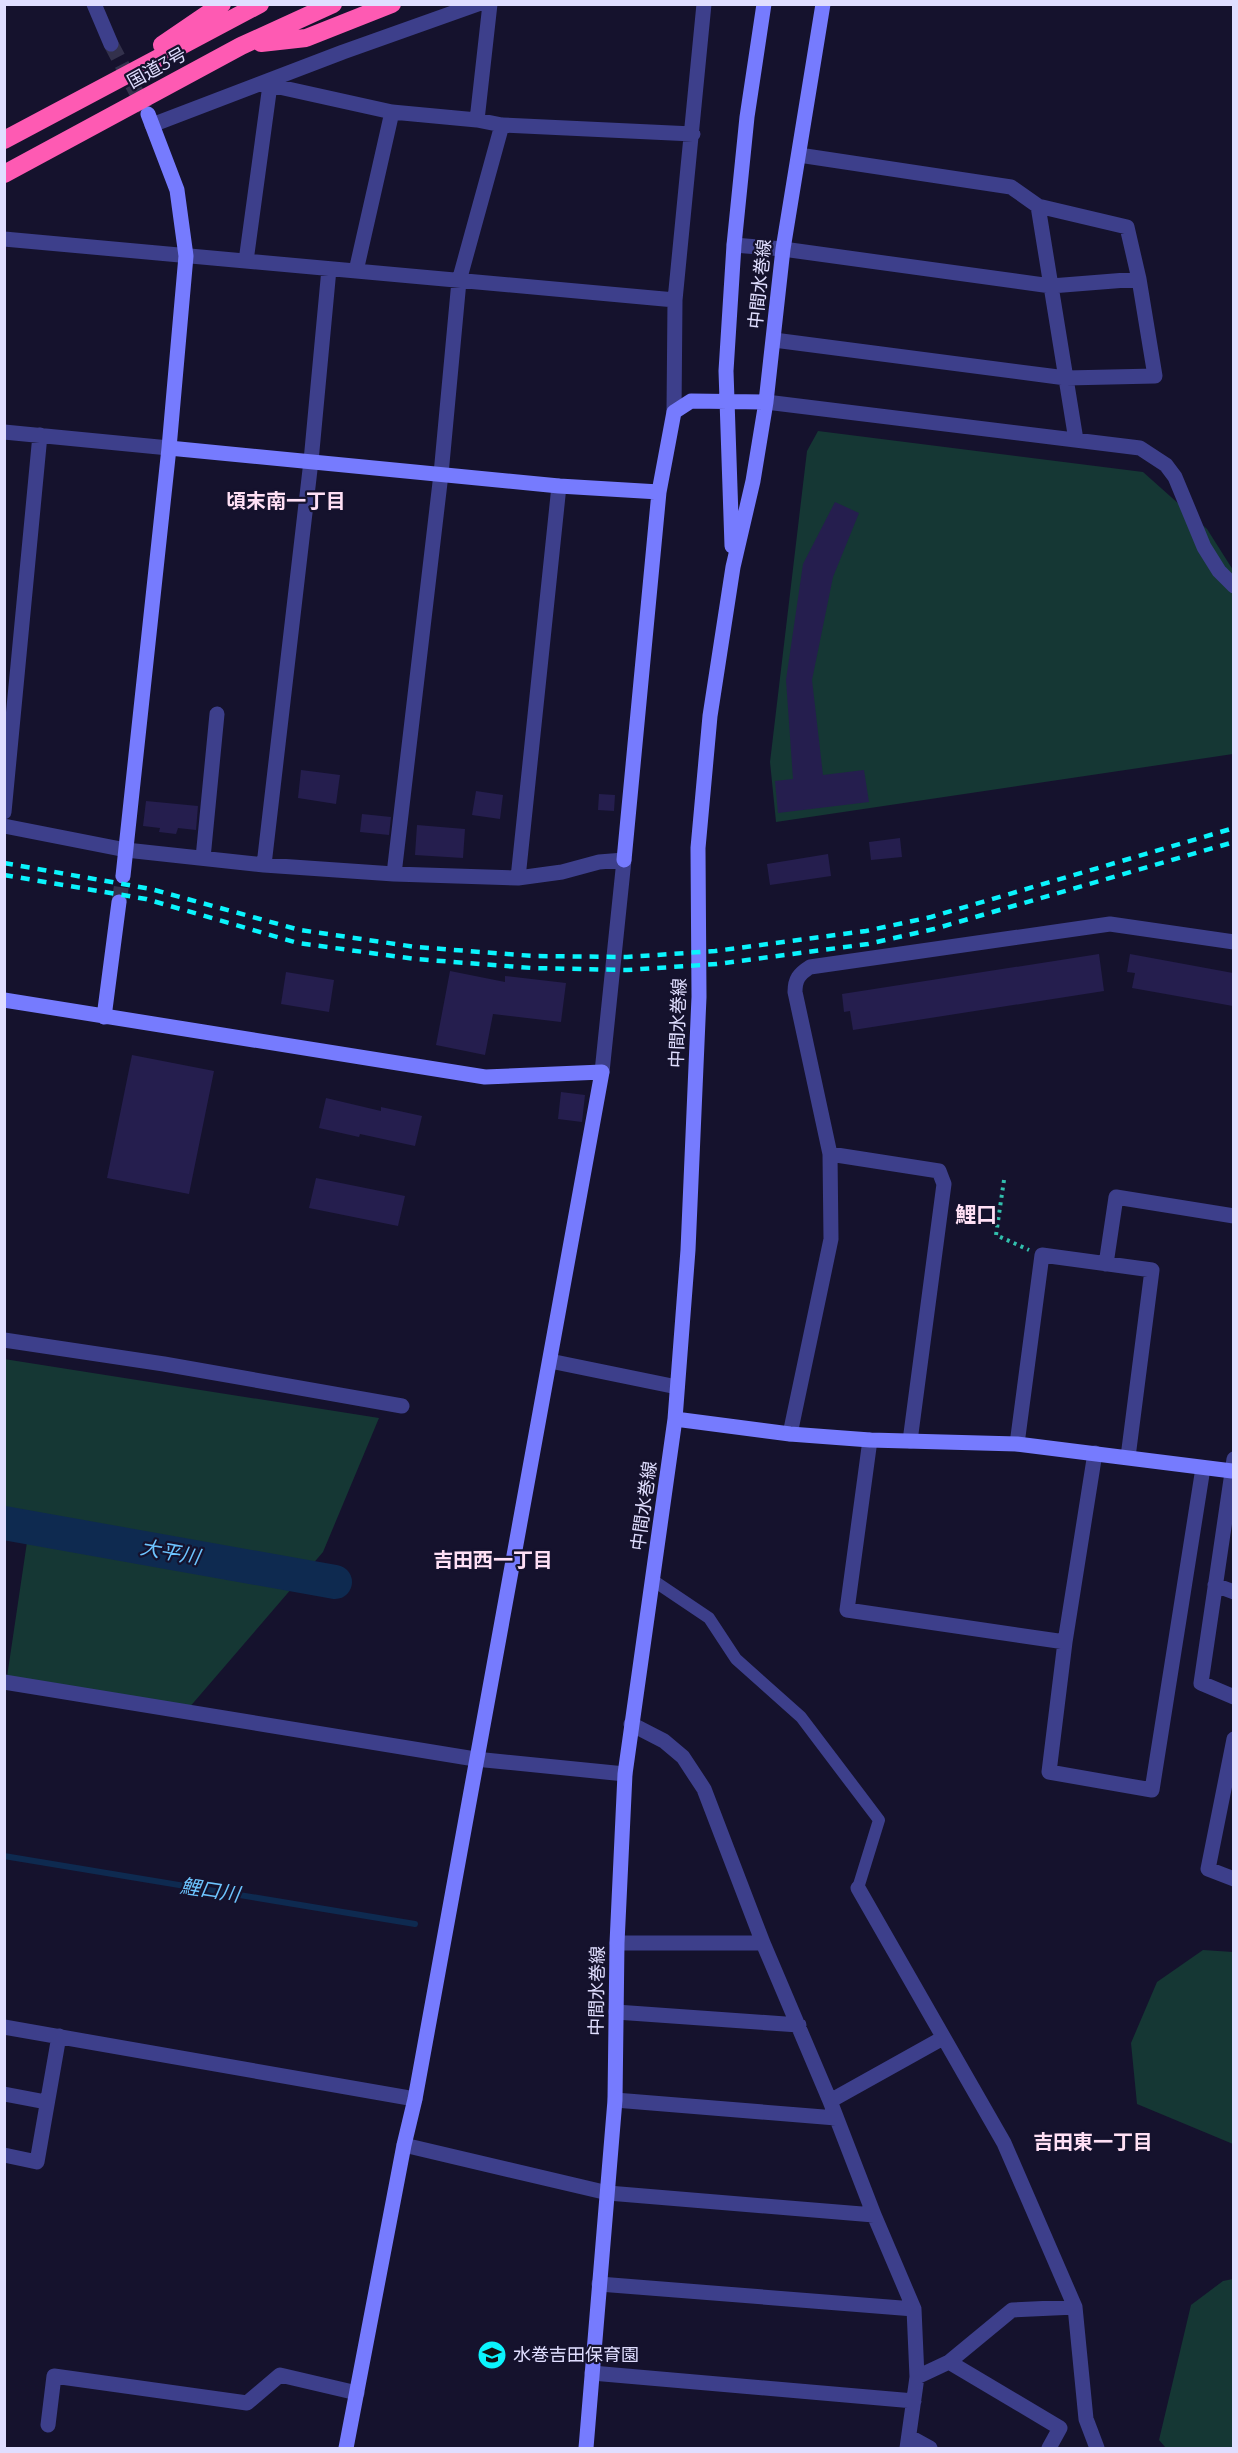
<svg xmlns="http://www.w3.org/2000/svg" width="1238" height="2453" font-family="Montserrat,'Noto Sans JP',sans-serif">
  <rect width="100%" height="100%" fill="#15122d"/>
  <path fill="#153734" d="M818,431L1143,472L1207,529L1233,570V754L776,822L770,762L807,451Z
    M4,1359L379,1418L323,1552L188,1709L7,1677L31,1515L5,1510Z
    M1203,1950L1233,1952V2144L1137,2104L1131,2043L1157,1982Z
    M1233,2279V2448H1166L1159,2440L1191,2305L1223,2281Z"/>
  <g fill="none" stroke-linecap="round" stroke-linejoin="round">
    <path stroke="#0e2a50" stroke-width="6" d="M4,1856L415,1924"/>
    <path stroke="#0e2a50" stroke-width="34" d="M4,1523L335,1582"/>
  </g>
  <path fill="#251e4e" d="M835,502L859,513L833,577L812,680L823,775L864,770L869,802L778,813L775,781L793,779L786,680L803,564Z
    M301,770L340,775L336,804L298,798Z
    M476,791L503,795L500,819L472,815Z
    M599,794L615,795L614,811L598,810Z
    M146,801L198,806L196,830L178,828L176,834L159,832L160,828L143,826Z
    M362,814L391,817L389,835L360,832Z
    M417,825L465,829L463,858L415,855Z
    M900,838L902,857L871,860L869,842Z
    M828,854L831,876L770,885L767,864Z
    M1099,954L1104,991L853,1030L850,1011L844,1012L842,994Z
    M1130,954L1233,973V1006L1132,988L1135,973L1127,972Z
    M450,971L505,982V976L566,983L561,1022L493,1014L485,1055L436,1045Z
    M286,972L334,980L329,1012L281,1004Z
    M132,1055L214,1071L189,1194L107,1178Z
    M561,1092L585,1095L582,1122L558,1119Z
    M326,1098L381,1111V1107L422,1116L415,1146L360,1134L359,1137L319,1128Z
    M316,1178L405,1196L398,1226L309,1208Z"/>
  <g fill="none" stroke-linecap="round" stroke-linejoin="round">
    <path stroke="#33314c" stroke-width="15" stroke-dasharray="15 8" stroke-linecap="butt" d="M111,44L145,109"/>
    <path stroke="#33314c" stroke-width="15" stroke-dasharray="15 8" stroke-linecap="butt" d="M119,902L123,876"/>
    <path stroke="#32bfad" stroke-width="4" stroke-dasharray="3 4.5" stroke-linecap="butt" d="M1004,1180L996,1235L1029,1250"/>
    <path stroke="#3d3f8b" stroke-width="12" d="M654,1581L709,1618L736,1659L801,1717L879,1820L858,1888"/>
    <path stroke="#3d3f8b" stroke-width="15" d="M94,4L111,44
      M477,120L490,4
      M152,125L343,52L478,4
      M1038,206L1076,440
      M4,239L675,300
      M734,245L783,249L1051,286L1139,279
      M246,261L270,85L392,112L477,120L502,125L693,134
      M356,271L392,112
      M774,340L1066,378L1155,376L1139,279L1127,227L1038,206L1011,187L799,155
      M766,402L1140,448L1166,465L1175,477L1204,547L1219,571L1234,586
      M674,412L675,300L704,4
      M4,432L169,448
      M4,812L40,435
      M4,826L126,850L264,865L394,874L518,878L562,872L599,862L624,860L602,1072
      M203,858L217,714
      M264,865L311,461L329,269
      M394,874L441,474L459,281L502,125
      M518,878L559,486
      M830,1154L939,1171L944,1184L910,1441
      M1106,1264L1116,1197L1234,1216
      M4,1340L164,1364L402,1406
      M550,1361L677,1387
      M790,1434L831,1239L830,1154L795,992C795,979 799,974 810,967L1110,924L1234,942
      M870,1440L847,1610L1065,1642L1049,1772L1152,1790L1203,1468
      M1017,1444L1042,1255L1152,1270L1128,1457
      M1234,1459L1201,1683L1234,1697
      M1215,1585L1234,1592
      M1065,1642L1095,1453
      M4,1682L475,1759L625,1774
      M631,1724L664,1741L683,1757L704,1789L763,1943L830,2101L874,2215L914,2309L917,2377L907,2448
      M1234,1739L1208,1869L1234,1879
      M858,1888L1004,2143L1075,2307L1086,2419L1097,2448
      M617,1943H763
      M616,2012L799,2025
      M4,2027L415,2099
      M4,2094L46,2102
      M615,2100L836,2118
      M830,2101L943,2038
      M404,2145L608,2193L874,2215
      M4,2155L37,2162L59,2036
      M599,2284L914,2309
      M949,2362L1060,2428L1049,2448
      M592,2373L914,2401
      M917,2377L949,2362L1012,2310L1075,2307
      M48,2425L54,2376L247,2403L280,2375L357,2393
      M910,2437L930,2448"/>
    <path stroke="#767bfe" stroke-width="15" d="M169,448L559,486L659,492
      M732,546L726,371L734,245L747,117L764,4
      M624,860L659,492L674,412L691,401L766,402
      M123,876L169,448L186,256L177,190L148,114
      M4,1000L485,1077L602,1072L415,2099L404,2145L346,2448
      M104,1017L119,902
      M675,1419L790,1434L870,1440L1017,1444L1232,1471
      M586,2448L615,2100L617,1943L625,1774L675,1419L688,1250L699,997L698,848L710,716L733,567L753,481L766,402L783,249L823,4"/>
    <path stroke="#fe5ab3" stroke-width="18" d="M261,43L306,38L392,4
      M162,45L222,4
      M4,140L260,4
      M4,174L241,46L333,4"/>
    <path stroke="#0bf4fd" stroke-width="4.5" stroke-dasharray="9 8" stroke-linecap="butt" d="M4,863L151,889L300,930L416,947L533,956L627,957L715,951L866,931L931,917L1234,828
      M4,875L146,899L298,943L415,959L532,968L627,970L717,964L868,944L934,929L1234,842"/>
  </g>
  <defs>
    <g id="school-disc" transform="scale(1.5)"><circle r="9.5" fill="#0bf4fd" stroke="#15122d"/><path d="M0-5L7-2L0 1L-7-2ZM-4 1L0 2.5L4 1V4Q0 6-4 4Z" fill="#111"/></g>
  </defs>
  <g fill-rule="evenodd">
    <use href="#school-disc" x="492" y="2355"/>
  </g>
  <g text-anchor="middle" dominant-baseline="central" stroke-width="4.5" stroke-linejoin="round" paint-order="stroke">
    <g font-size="18" fill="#e0deff" stroke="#15122d">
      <text transform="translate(157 68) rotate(-29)">国道3号</text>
      <text transform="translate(760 284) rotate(-84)">中間水巻線</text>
      <text transform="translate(678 1023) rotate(-88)">中間水巻線</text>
      <text transform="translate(644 1506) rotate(-82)">中間水巻線</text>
      <text transform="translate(597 1991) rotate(-89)">中間水巻線</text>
    </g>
    <g font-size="18" fill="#e0deff" stroke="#15122d" text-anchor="start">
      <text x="513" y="2355">水巻吉田保育園</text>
    </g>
    <g font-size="20" font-weight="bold" fill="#ffe0f5" stroke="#15122d">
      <text x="286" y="501">頃末南一丁目</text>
      <text x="493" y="1560">吉田西一丁目</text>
      <text x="1093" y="2142">吉田東一丁目</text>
    </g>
    <g font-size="20" font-style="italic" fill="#6dc4fe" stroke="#15122d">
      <text transform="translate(170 1552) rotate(10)">大平川</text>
      <text transform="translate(210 1890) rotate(9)">鯉口川</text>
    </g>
    <g font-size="21" font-weight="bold" fill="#ffe0f5" stroke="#15122d">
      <text x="976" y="1214">鯉口</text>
    </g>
  </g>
  <rect width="1238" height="2453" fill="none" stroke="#e0deff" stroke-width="12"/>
</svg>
